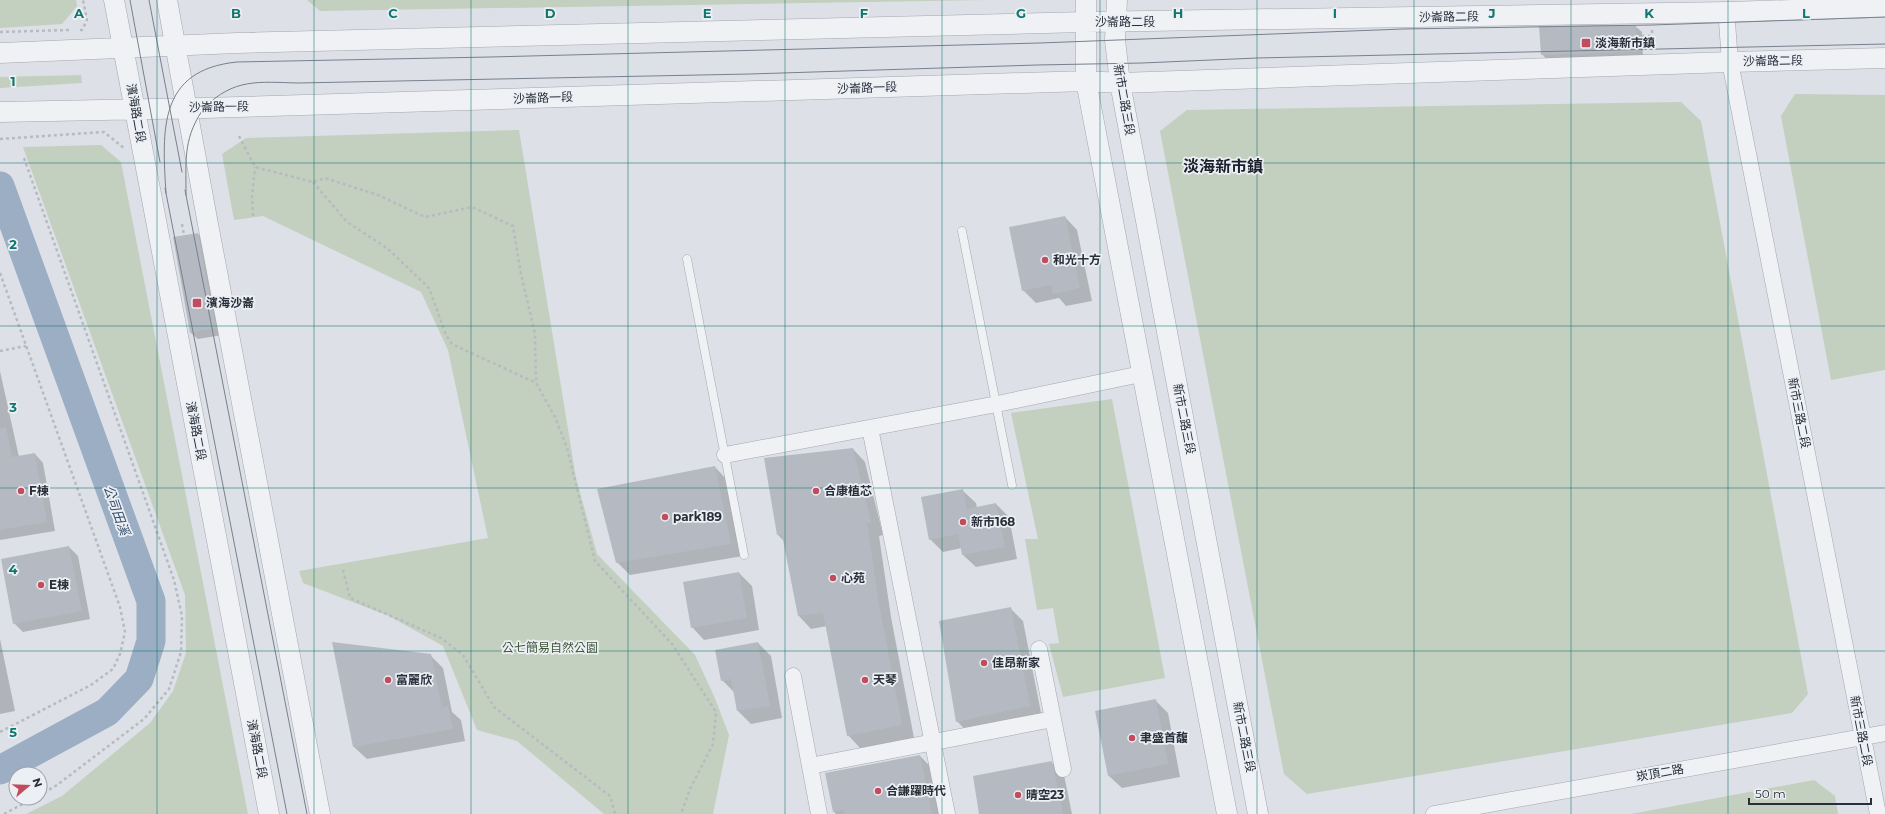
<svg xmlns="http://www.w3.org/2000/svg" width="1885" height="814" viewBox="0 0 1885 814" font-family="Montserrat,'Noto Sans TC',sans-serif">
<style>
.green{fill:#c3cfbf}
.shadow{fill:#0003}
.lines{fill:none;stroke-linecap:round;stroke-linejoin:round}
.river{stroke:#9baec3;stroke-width:29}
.building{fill:#b5bac2}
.service-casing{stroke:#a3a7af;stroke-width:9}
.minor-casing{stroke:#a3a7af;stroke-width:17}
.tertiary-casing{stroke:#a3a7af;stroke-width:21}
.path{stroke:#b7bbc0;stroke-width:2.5;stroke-dasharray:3 3;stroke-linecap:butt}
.service{stroke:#eff1f4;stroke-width:8}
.minor{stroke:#eff1f4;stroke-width:16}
.tertiary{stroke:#eff1f4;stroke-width:20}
.tram{stroke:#78808e;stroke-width:1}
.grid{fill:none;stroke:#0f766e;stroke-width:1;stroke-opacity:0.55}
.poi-dot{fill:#c14c5e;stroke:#eceff3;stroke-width:1.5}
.labels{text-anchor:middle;stroke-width:3.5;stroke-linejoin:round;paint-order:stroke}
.street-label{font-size:12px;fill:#282f3b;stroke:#eceff3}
.poi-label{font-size:12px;font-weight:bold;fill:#282f3b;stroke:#eceff3;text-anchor:start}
.park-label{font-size:12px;fill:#3d5537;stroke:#eceff3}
.water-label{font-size:13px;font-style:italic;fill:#364e6b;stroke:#eceff3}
.district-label{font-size:16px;font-weight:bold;fill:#1a202b;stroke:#eceff3}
.grid-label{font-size:13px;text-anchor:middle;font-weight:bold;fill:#0f766e;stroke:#eceff3;stroke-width:3.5;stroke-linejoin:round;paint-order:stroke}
</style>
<rect width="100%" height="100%" fill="#dde0e6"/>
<!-- green -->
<path class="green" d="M0,0H76L77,6L62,24L0,28Z
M307,0H986L320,11Z
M81,75L82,83L0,88V77Z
M1795,94L1885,95V370L1831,380L1781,116Z
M1681,102L1701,121L1808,694L1792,713L1307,794L1284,774L1160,131L1187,110Z
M519,130L576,478L597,554L695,655L714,696L729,735L713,814H604L517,741L477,730L443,646L389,616L303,583L299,571L488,538L448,350L421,292L263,216L234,220L222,154L246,138Z
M101,145L121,162L248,814H26L62,796L150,723L173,691L186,653L185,595L23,147Z
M1112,399L1165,678L1063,697L1049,644L1059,643L1053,608L1037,610L1025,539H1038L1011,413Z
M1814,780L1835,796L1838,814H1631Z"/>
<!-- shadow -->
<path class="shadow" d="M1635,26L1642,32L1643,58L1548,61L1542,54Z
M1065,217L1077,230L1092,301L1066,306L1059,298L1036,303L1023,290Z
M198,234L204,240L222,335L198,339L191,333Z
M0,371L19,457L35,454L43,463L55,531L0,540Z
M853,449L865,462L883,535L879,536L891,617L914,738L860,748L848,735L827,626L811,629L799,616L784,541L778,535Z
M715,467L727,480L743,556L630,575L617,562Z
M963,491L976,503L977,508L996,504L1009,517L1017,559L976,567L963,555L962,548L943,552L930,539Z
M69,547L78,556L90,619L23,632L14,623Z
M739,573L752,586L759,630L704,640L692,627Z
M1010,608L1023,621L1042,718L969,734L957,721Z
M0,639L15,711L0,714Z
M758,643L771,656L782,718L751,724L738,711L735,693L722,680Z
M430,655L443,668L452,712L461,720L465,741L367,759L354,747Z
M1155,700L1168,713L1180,777L1122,788L1109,776Z
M920,756L932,768L941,814H836L834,812Z
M1051,762L1064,775L1072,814H980Z"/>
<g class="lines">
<!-- river -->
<path class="river" d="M0,186L151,601V641L139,679L107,712L0,770"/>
</g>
<!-- building -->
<path class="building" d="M1636,25L1637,52L1541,55L1539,26Z
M1065,216L1080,288L1053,294L1051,285L1022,291L1009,227Z
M198,233L216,328L190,333L173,237Z
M6,427L12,457L35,453L47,522L0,530V428Z
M853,448L871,523H867L879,604L902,725L847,736L823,613L798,616L782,535H777L764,458Z
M715,466L731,544L616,563L597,489Z
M963,489L967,509L996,503L1005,547L962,555L958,534L929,540L921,497Z
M69,546L82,611L13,624L1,559Z
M739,572L747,618L691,628L683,582Z
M1011,607L1030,706L956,722L939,621Z
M332,642L431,654L442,708L448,706L453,729L353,747Z
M758,642L770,706L737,711L731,679L721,681L715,650Z
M1156,699L1168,764L1108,776L1095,711Z
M920,755L932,814H844L843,810L833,812L825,773Z
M1052,761L1063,814H979L973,776Z"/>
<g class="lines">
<defs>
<path id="service" d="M962,231L1012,485
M687,259L744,555"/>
<path id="minor" d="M1729,12L1727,22L1730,62L1878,814
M870,428L947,814
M725,455L997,404L1141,374
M1039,649L1063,769
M793,676L819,814
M810,766L1053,719
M1434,814L1885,733"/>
<path id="tertiary" d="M114,0L269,814
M167,0L207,219L320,814
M1086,0V81L1227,814
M1117,0L1115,40L1120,83L1258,814
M0,53L237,43L1085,22L1729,12L1885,7
M0,112L204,108L1086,81L1120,83L1730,62L1885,58"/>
</defs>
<!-- service casing -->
<use href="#service" class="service-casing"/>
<!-- minor casing -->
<use href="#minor" class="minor-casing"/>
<!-- tertiary casing -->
<use href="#tertiary" class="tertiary-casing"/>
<!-- path -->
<path class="path" d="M80,30H82L87,20L83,0
M1652,30L1653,47
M0,32L69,30
M1636,36H1652
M239,136L255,167L313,182L325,178L378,195L425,217L472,207L513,226L521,274L535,334L536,383L555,417L567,448L595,561L672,644L716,712L713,744L690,789L681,814
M0,139L104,132L125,149
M24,158L174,580L182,616L181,652L169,689L144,719L57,785L40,795
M313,182L347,222L387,248L429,288L446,335L452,344L536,383
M253,216L252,197L255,167
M182,224L184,235
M0,273L120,607L125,632L120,654L113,669L91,685L0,732
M0,351L26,346
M343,570L350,598L441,638L463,655L494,707L610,796L615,814
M4,814L34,798"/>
<!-- service -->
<use href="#service" class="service"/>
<!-- minor -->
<use href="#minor" class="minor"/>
<!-- tertiary -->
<use href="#tertiary" class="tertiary"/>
<!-- tram -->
<path class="tram" d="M130,0L160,162
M149,0L182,172
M165,188L287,814
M185,190L307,814
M166,193C162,130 158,70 237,62L490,57L1040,43L1403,29L1652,25L1885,17
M186,195C186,157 183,137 206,105L204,108C234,78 258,82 298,83L750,74L1037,65L1142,63L1257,58L1885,44"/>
</g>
<!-- grid -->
<path class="grid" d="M157,0V814M314,0V814M471,0V814M628,0V814M785,0V814M942,0V814M1100,0V814M1257,0V814M1414,0V814M1571,0V814M1728,0V814M0,163H1885M0,326H1885M0,488H1885M0,651H1885"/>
<!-- markers -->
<g class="poi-dot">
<rect x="1581" y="38" width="10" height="10" rx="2"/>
<circle cx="1045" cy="260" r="4"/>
<rect x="192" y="298" width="10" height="10" rx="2"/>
<circle cx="21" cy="491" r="4"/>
<circle cx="816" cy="491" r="4"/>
<circle cx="665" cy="517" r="4"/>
<circle cx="963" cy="522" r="4"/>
<circle cx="833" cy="578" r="4"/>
<circle cx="41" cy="585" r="4"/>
<circle cx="984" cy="663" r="4"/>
<circle cx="388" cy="680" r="4"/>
<circle cx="865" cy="680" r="4"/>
<circle cx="1132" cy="738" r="4"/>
<circle cx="878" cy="791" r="4"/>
<circle cx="1018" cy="795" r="4"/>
</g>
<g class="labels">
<!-- street labels -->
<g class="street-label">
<text transform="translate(1449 17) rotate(-1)" y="4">沙崙路二段</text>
<text x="1125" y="26">沙崙路二段</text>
<text transform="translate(1773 61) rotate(-1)" y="4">沙崙路二段</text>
<text transform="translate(867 88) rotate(-2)" y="4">沙崙路一段</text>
<text transform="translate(543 98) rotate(-2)" y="4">沙崙路一段</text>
<text transform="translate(1124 100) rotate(80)" y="4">新市二路三段</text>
<text transform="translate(219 107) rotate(-1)" y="4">沙崙路一段</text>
<text transform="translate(136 113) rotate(80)" y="4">濱海路二段</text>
<text transform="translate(1799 413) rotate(79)" y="4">新市三路二段</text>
<text transform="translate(1184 419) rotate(79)" y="4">新市二路三段</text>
<text transform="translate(196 431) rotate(79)" y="4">濱海路二段</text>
<text transform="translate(1861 731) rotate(79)" y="4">新市三路二段</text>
<text transform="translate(1244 737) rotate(79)" y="4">新市二路三段</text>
<text transform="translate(257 749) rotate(79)" y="4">濱海路二段</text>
<text transform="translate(1660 773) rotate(-10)" y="4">崁頂二路</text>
</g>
<!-- poi labels -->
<g class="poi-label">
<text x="1595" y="47">淡海新市鎮</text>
<text x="1053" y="264">和光十方</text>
<text x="206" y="307">濱海沙崙</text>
<text x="29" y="495">F棟</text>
<text x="824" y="495">合康植芯</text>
<text x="673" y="521">park189</text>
<text x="971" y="526">新市168</text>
<text x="841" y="582">心苑</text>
<text x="49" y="589">E棟</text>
<text x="992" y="667">佳昂新家</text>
<text x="396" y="684">富麗欣</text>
<text x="873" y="684">天琴</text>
<text x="1140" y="742">聿盛首馥</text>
<text x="886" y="795">合謙躍時代</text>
<text x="1026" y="799">晴空23</text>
</g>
<!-- park labels -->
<g class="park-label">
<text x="550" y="652">公七簡易自然公園</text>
</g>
<!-- water labels -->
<g class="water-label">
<text transform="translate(117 510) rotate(70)" y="5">公司田溪</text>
</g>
<!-- district labels -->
<g class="district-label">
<text x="1223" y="172">淡海新市鎮</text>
</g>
</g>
<g class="grid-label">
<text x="79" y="18">A</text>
<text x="236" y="18">B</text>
<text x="393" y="18">C</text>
<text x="550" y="18">D</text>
<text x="707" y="18">E</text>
<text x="864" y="18">F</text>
<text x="1021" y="18">G</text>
<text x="1178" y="18">H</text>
<text x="1335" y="18">I</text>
<text x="1492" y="18">J</text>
<text x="1649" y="18">K</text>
<text x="1806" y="18">L</text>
<text x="13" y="86">1</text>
<text x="13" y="249">2</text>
<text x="13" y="412">3</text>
<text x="13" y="574">4</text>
<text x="13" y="737">5</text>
</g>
<!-- north arrow -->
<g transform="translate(28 786) rotate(71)"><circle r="19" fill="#eceff3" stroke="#9ea2a9"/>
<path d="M0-3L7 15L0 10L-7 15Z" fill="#c14c5e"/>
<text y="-6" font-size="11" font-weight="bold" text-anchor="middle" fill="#282f3b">N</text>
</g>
<!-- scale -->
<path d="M1749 798v6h122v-6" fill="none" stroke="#282f3b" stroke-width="2"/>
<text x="1755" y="798" font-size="12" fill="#282f3b" stroke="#eceff3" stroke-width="3" paint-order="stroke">50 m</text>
</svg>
